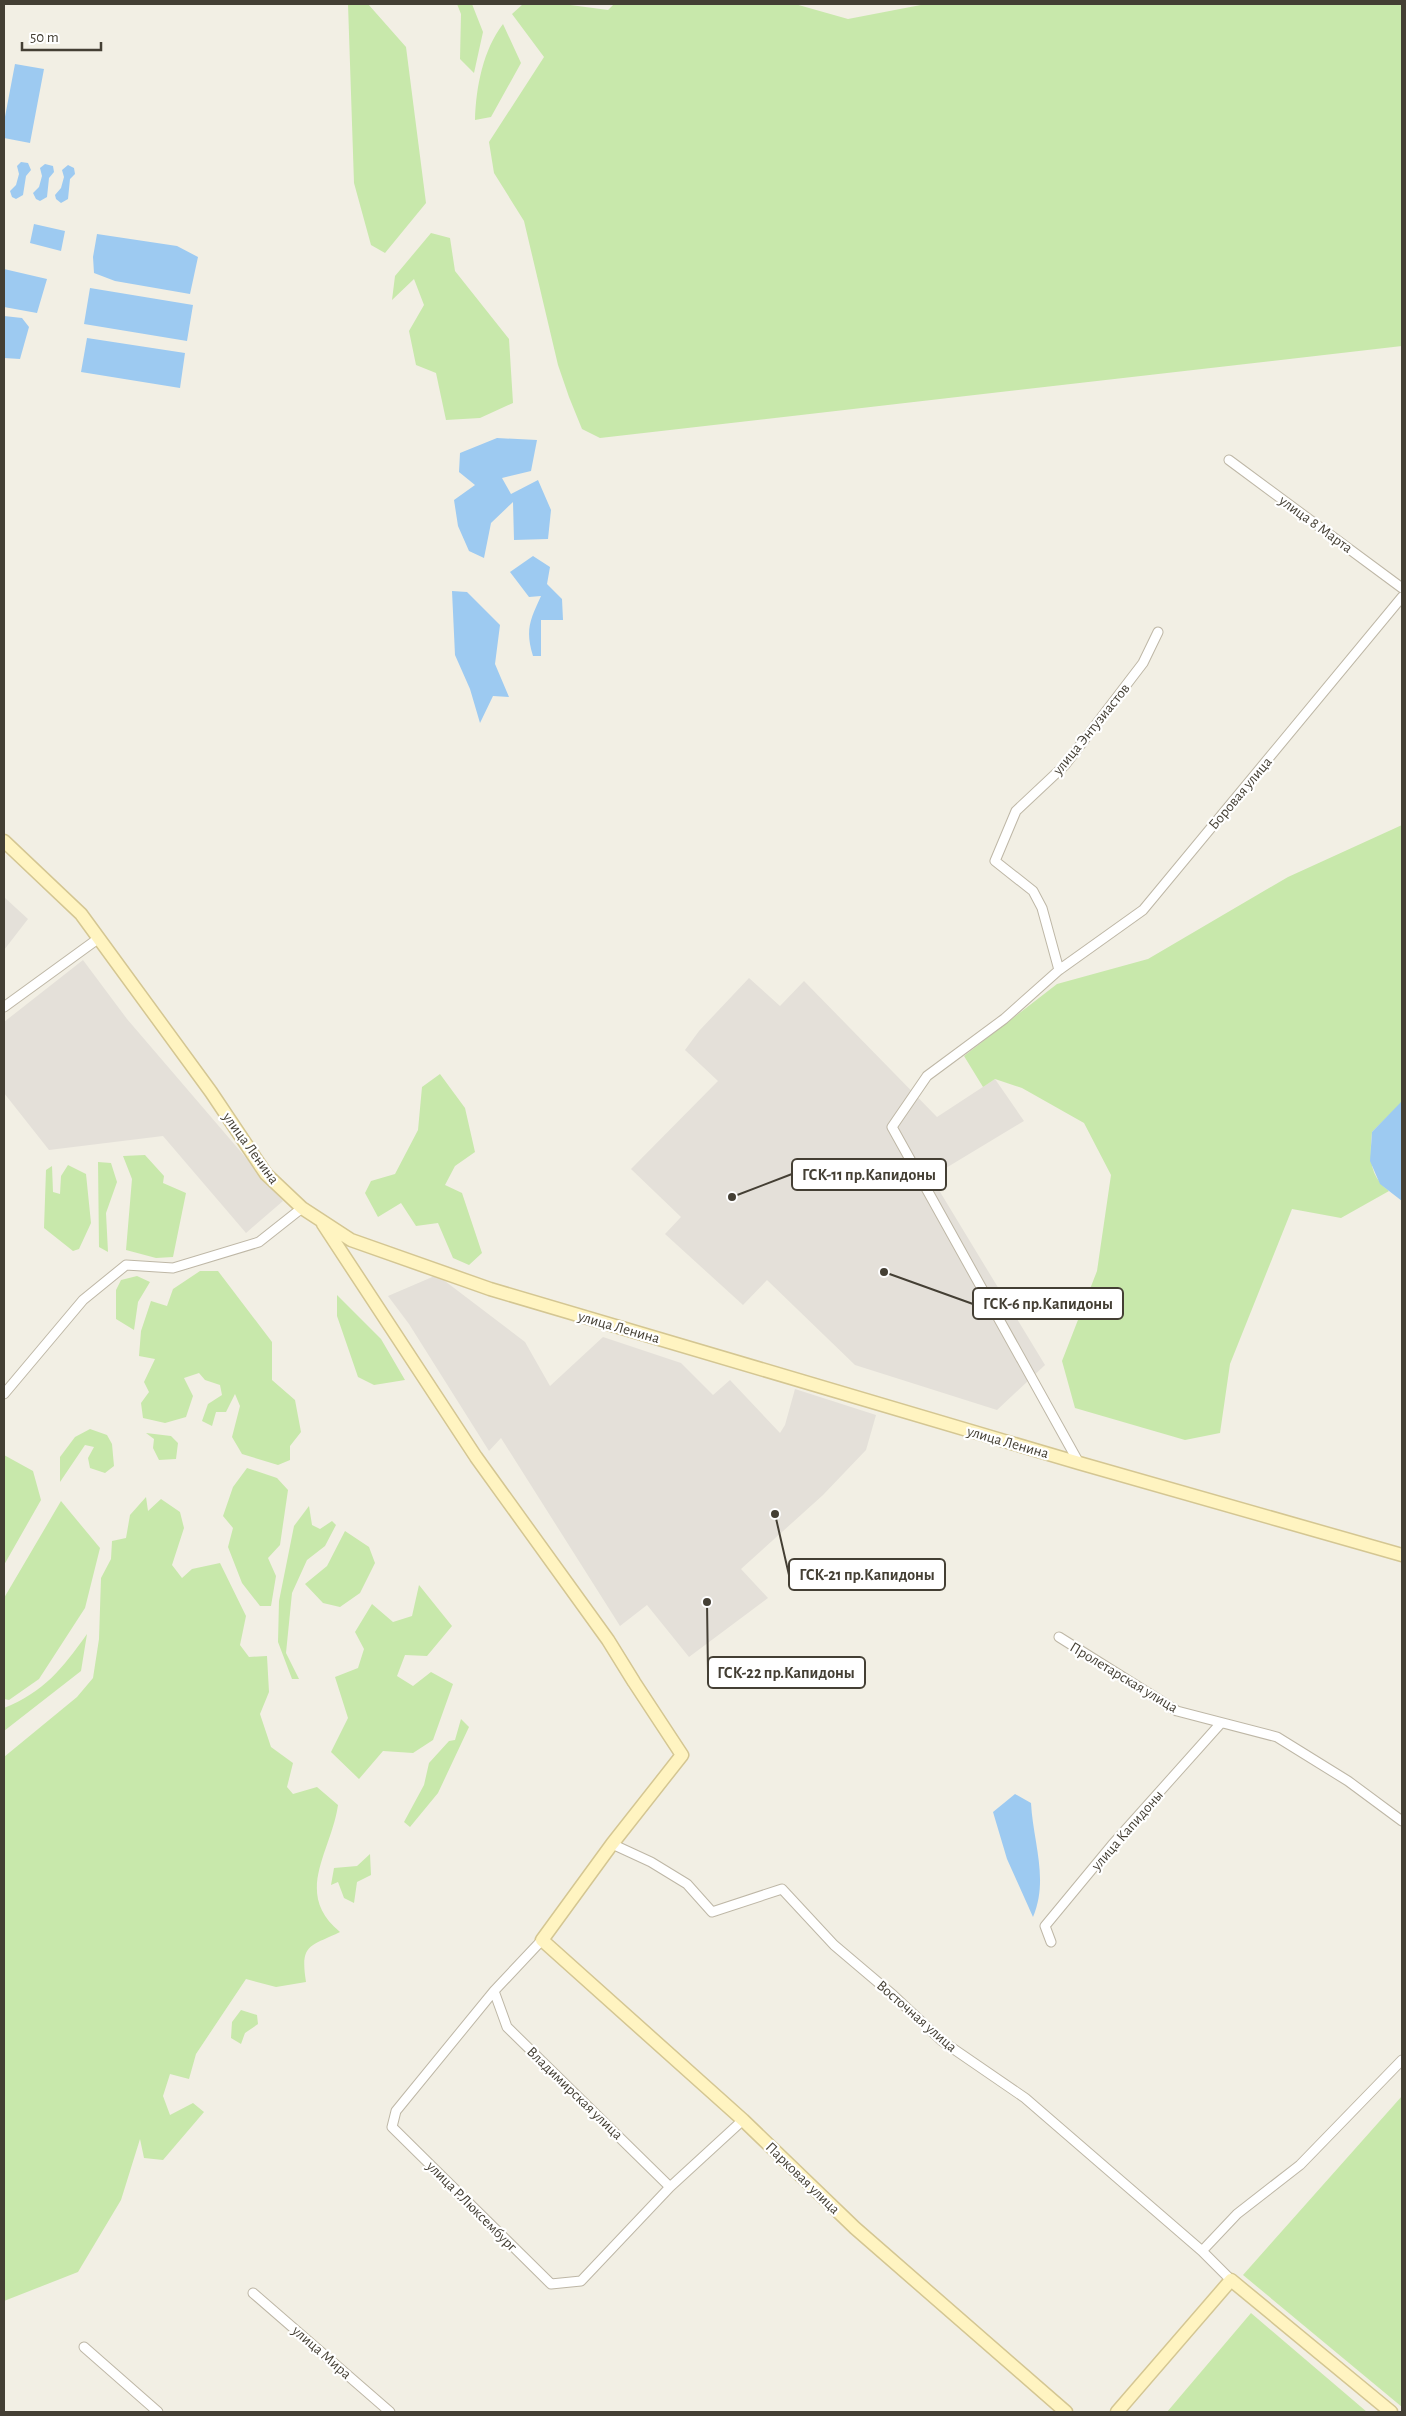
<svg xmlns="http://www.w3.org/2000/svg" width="1406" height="2416" viewBox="0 0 1406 2416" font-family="'Alegreya Sans',sans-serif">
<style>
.industrial{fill:#e4e0d9}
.green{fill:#c8e8ab}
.water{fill:#9dcaf1}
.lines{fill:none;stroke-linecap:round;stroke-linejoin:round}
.street-casing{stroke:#beb7a6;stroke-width:11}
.secondary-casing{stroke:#d4c692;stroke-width:15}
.street{stroke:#fff;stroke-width:9}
.secondary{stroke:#fff4c1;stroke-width:12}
.labels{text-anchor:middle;stroke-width:4.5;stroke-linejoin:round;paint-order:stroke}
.street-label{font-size:15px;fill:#443f34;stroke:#fff}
.leader{fill:none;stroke:#443f34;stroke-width:2}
.callout-dot{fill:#443f34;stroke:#fff;stroke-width:2}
.callout{fill:#fff;stroke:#443f34;stroke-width:2}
.callout-label{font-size:16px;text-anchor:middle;font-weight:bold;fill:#443f34}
</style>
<rect width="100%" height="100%" fill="#f2efe4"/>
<!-- industrial -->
<path class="industrial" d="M4,897L28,919L4,950V896Z
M83,960L127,1019L283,1201L246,1233L163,1136L49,1150L4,1093V1022Z
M749,978L780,1006L804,981L937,1117L995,1079L1024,1121L931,1177L1045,1365L997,1410L855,1365L767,1280L743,1305L665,1234L681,1217L631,1169L718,1081L685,1050L699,1031Z
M437,1275L525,1342L550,1386L603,1337L681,1363L713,1395L730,1380L780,1433L785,1425L795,1389L876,1415L866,1450L823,1495L741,1569L768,1598L689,1657L647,1605L620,1626L501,1438L489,1451L409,1324L388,1296Z"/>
<!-- green -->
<path class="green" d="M348,4H368L406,47L426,203L385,253L371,245L354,183Z
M457,4H472L483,32L474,73L460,59L461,14Z
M523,4H563L608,10L614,4H795L848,19L926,4H1402V346L600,438L582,429L569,397L558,365L524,221L494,173L489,142L544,57L512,14Z
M503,24L521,63L491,117L475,120C476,87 483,50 503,24Z
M431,233L450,238L455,271L509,339L513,403L480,418L446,420L436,373L416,365L409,331L424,305L414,279L392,300L395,276Z
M1402,825V1102L1372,1132C1370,1156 1368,1175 1389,1191L1341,1218L1292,1209L1230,1364L1220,1433L1185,1440L1075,1408L1062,1361L1097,1271L1111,1175L1084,1123L1022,1088L995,1079L983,1087L964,1056L1057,984L1148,959L1288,877Z
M440,1074L465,1108L475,1152L455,1166L445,1185L462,1193L482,1253L469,1265L453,1258L438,1223L416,1226L401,1203L378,1217L365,1193L371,1181L395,1174L418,1130L422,1087Z
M145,1155L164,1176L163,1183L186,1193L173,1257L156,1258L126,1250L132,1179L123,1156Z
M98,1162L111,1163L117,1182L106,1213L108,1252L99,1247Z
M68,1165L86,1174L91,1223L79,1249L73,1251L44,1228L46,1170L52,1166L53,1192L60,1194L61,1176Z
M200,1271H218L272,1342V1380L295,1400L301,1432L290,1446V1460L278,1465L242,1454L232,1437L240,1406L235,1394L226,1412H216L212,1426L202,1421L208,1404L222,1395L220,1385L205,1380L199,1373L184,1378L193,1396L186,1417L165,1423L143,1418L141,1403L149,1392L144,1382L155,1359L139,1356L141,1331L151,1301L167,1306L173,1289Z
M137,1276L150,1282L138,1302L134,1330L116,1319V1290L121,1280Z
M337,1295L381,1339L405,1380L374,1385L358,1377L337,1316Z
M90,1429L107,1435L112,1444L114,1466L105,1473L90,1468L88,1458L94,1447L85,1445L60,1482V1457L75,1437Z
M146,1433L171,1436L178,1443L176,1459L159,1460L153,1448L154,1439Z
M4,1455L33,1471L41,1500L4,1565Z
M247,1468L277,1478L288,1490L280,1545L268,1558L276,1576L271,1606H260L242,1583L228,1547L233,1528L223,1516L233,1487Z
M146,1497L148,1511L161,1499L180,1512L184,1528L172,1565L182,1578L192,1569L220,1563L246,1616L240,1645L249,1657L267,1656L269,1692L260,1714L271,1747L293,1763L287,1787L293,1794L317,1787L338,1805C331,1853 293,1893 340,1932C309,1947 300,1944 306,1982L276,1987L246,1979L196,2054L189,2079L170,2074L163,2096L170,2115L193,2103L204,2112L163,2160L144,2158L140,2139L121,2200L78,2272L4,2301V1757L77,1697L93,1678L99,1639L101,1578L111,1559L112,1541L126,1538L130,1515Z
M61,1501L100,1548L85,1608L39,1679L9,1700L4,1699V1598Z
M309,1506L312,1525L320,1529L332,1521L336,1525L325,1546L307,1560L292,1593L286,1653L299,1679H292L278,1642L279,1601L294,1526Z
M345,1531L369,1547L375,1563L360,1593L340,1607L323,1603L305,1584L327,1566Z
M419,1585L452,1626L427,1656L405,1655L397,1676L413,1686L431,1672L453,1684L433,1740L413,1753L383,1751L359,1779L331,1752L348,1718L335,1677L358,1668L364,1649L355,1632L372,1604L393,1622L412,1616Z
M87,1634L81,1671L4,1731V1708C44,1692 62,1669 87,1634Z
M461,1719L469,1727L438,1793L410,1827L404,1822L424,1785L429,1763L449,1741L455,1740Z
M370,1854L371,1875L357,1882L354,1903L344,1898L338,1882L331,1885L334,1868L357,1866Z
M241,2010L257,2015L258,2024L245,2033L241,2044L231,2038L232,2022Z
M1402,2096V2407L1243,2275Z
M1251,2313L1367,2412H1167Z"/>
<!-- water -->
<path class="water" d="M15,64L44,69L30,143L4,138V122Z
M21,162L28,163L31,170L26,176L23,195L16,199L12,197L10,191L16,185L19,174L17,166Z
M45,164L53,166L54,172L49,178L47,197L40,201L36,199L33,193L39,187L42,176L40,168Z
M68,165L74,168L75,174L70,179L68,199L61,203L56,199L55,195L61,188L64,177L62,170Z
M34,224L65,231L61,251L30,243Z
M97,234L177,246L198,257L190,294L115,281L94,273L93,257Z
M4,269L47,279L37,313L4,307Z
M90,288L193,305L187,341L84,324Z
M4,316L22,318L29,327L20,359L4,358Z
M87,338L185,353L180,388L81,372Z
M497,438L537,440L531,471L502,478L511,494L538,480L551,510L548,539L514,540L513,502L491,523L484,558L469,551L458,526L454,500L475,485L459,472L460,453Z
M533,556L550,567L547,584L562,599L563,620H541V656H533C525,630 530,620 541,596L529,597L510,572Z
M452,591L467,592L500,625L495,664L509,697L493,696L480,723L470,689L455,655Z
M1401,1102H1402V1201L1380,1184L1370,1161L1372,1132Z
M1015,1794L1031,1803C1033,1842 1049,1879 1033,1917L1007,1859L993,1812Z"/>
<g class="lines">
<defs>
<path id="street" d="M1229,460L1402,588
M1059,970L1042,908L1033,891L995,861L1016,811L1065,765L1143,663L1158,632
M4,1007L99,938
M4,1394L83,1300L126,1265L173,1268L259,1242L302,1208
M1079,1463L892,1127L927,1076L1004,1019L1059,970L1143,910L1402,597
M1059,1637L1177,1711L1277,1737L1348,1781L1402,1821
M612,1844L651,1862L687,1884L712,1912L782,1889L834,1945L893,1995L942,2041L1025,2098L1202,2251L1231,2280
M542,1940L494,1991L396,2111L392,2127L551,2284L581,2281L670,2187L743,2120
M1051,1942L1045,1926L1112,1845L1221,1723
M494,1991L507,2027L670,2187
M1202,2251L1237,2214L1300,2165L1402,2060
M253,2293L390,2412
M84,2347L158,2412"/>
<path id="secondary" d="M4,841L81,914L211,1092L266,1174L302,1208L351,1240L490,1289L1079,1463L1402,1555
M323,1224L476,1457L608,1640L634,1682L682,1755L612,1844L542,1940L743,2120L855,2228L1066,2412
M1117,2412L1231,2280L1391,2412"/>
</defs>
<!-- street casing -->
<use href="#street" class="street-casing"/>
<!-- secondary casing -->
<use href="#secondary" class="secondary-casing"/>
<!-- street -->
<use href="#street" class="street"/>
<!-- secondary -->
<use href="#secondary" class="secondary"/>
</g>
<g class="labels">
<!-- street labels -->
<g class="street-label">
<text transform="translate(1316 524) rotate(36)" y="5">улица 8 Марта</text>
<text transform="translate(1091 729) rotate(-51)" y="5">улица Энтузиастов</text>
<text transform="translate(1240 793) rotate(-50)" y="5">Боровая улица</text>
<text transform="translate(251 1148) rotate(54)" y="5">улица Ленина</text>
<text transform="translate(619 1327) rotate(16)" y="5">улица Ленина</text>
<text transform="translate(1008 1442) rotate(16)" y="5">улица Ленина</text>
<text transform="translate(1124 1677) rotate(31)" y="5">Пролетарская улица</text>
<text transform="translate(1127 1830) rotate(-49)" y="5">улица Капидоны</text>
<text transform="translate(917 2016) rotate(41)" y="5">Восточная улица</text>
<text transform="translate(575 2093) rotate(44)" y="5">Владимирская улица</text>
<text transform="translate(803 2178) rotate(44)" y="5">Парковая улица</text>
<text transform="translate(472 2206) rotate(45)" y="5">улица Р.Люксембург</text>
<text transform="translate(322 2352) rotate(41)" y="5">улица Мира</text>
</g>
</g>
<!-- callouts -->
<path class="leader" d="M732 1197L792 1174M884 1272L973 1304M775 1514L789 1575M707 1602L708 1672"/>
<g class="callout-dot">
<circle cx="732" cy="1197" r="5"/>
<circle cx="884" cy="1272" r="5"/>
<circle cx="775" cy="1514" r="5"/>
<circle cx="707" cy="1602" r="5"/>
</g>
<g class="callout">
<rect x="792" y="1159" width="154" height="31" rx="5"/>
<rect x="973" y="1288" width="150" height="31" rx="5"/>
<rect x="789" y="1559" width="156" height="31" rx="5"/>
<rect x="708" y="1657" width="157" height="31" rx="5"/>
</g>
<g class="callout-label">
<text x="869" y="1180">ГСК-11 пр.Капидоны</text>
<text x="1048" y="1309">ГСК-6 пр.Капидоны</text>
<text x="867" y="1580">ГСК-21 пр.Капидоны</text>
<text x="786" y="1678">ГСК-22 пр.Капидоны</text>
</g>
<!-- border -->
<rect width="1406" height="2416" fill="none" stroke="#443f34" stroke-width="10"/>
<!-- scale -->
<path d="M22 42v8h79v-8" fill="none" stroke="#443f34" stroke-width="2.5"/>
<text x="30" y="42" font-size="15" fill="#443f34" stroke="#ffffff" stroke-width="4" paint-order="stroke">50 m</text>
</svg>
